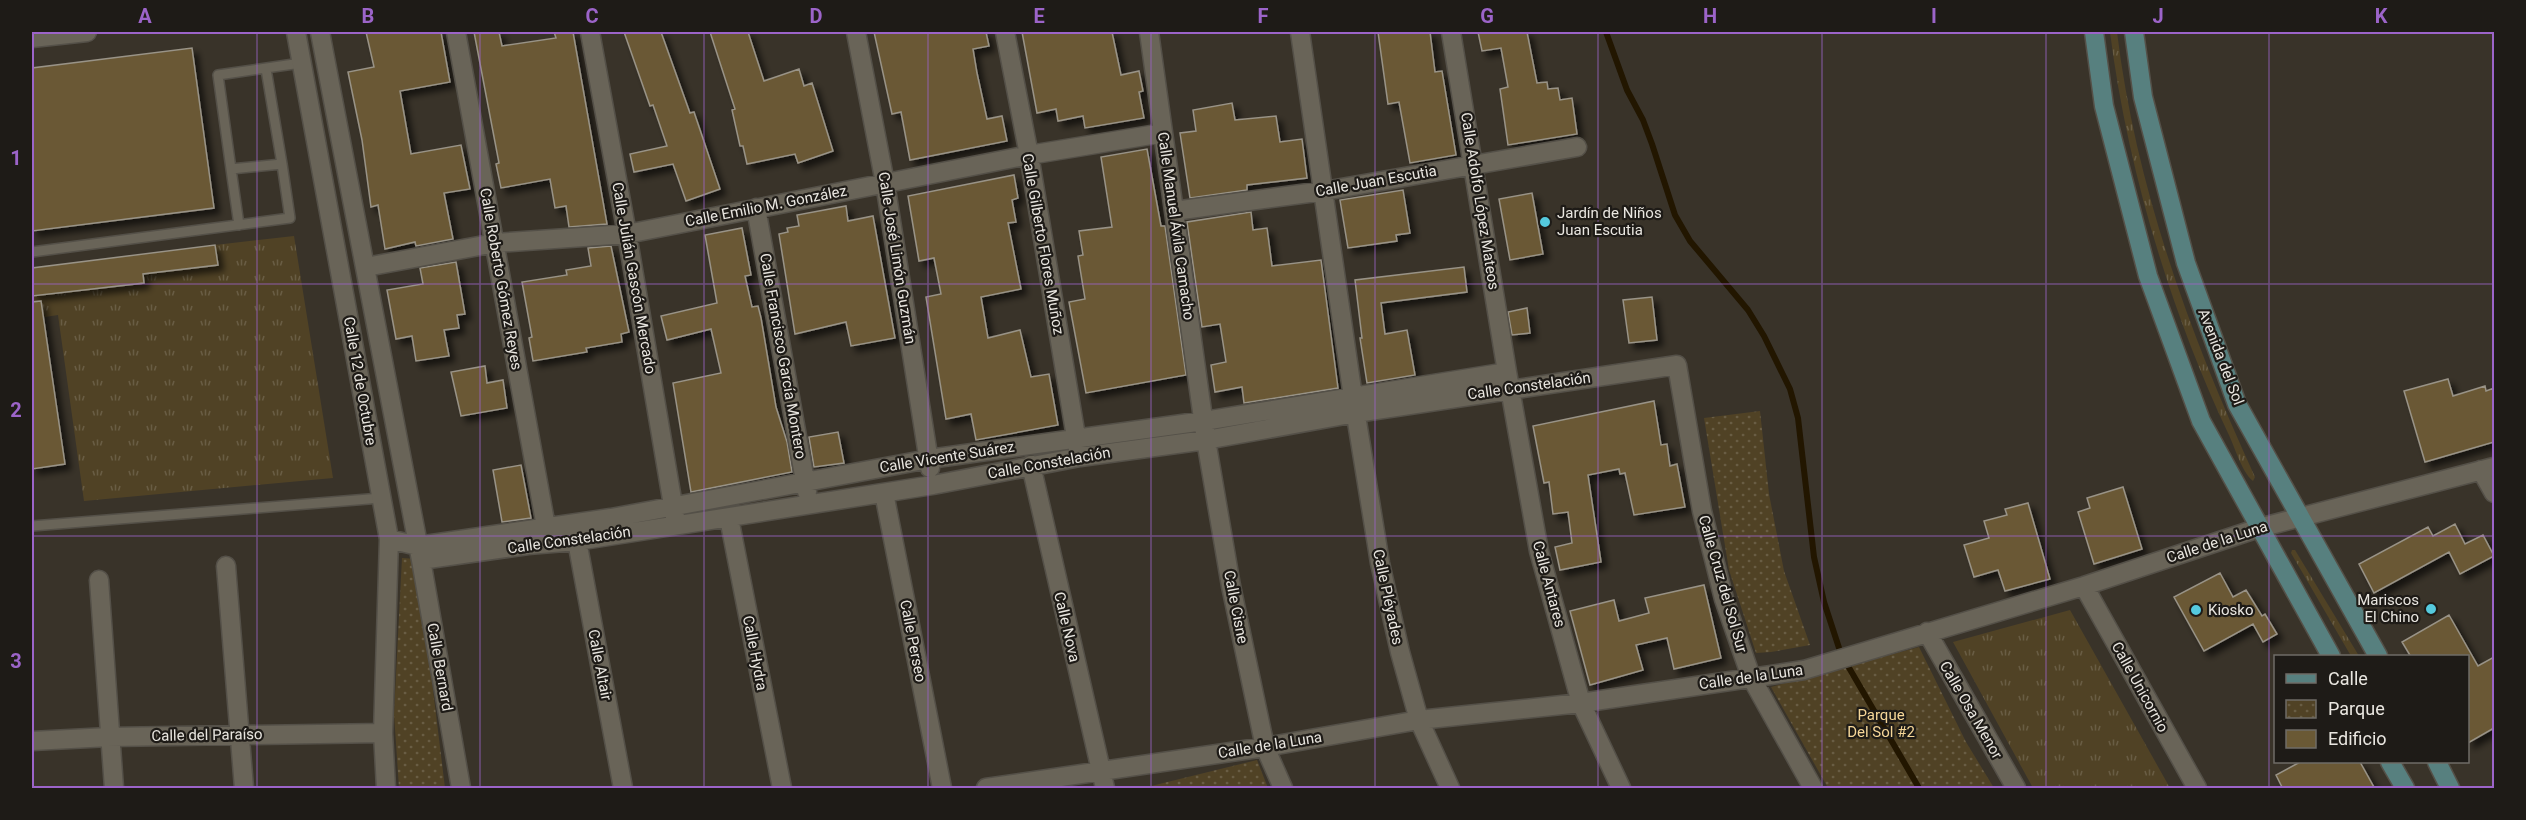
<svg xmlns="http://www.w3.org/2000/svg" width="2526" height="820" viewBox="0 0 2526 820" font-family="Roboto,sans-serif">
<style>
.grass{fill:url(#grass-tufts)}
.park{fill:url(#park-dots)}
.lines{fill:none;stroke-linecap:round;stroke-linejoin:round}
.stream{stroke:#221600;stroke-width:6}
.building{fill:#6a5935;stroke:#999387;stroke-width:1.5;filter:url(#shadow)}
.lane-casing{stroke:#545048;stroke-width:12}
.street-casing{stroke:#545048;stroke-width:21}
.secondary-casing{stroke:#545048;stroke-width:21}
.lane{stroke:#696458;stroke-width:9}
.street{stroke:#696458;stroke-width:18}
.secondary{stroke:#57807f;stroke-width:18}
.grid{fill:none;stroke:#9c64c9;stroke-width:1.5;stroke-opacity:0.55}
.poi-dot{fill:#55cade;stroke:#1e1b17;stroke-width:2}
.labels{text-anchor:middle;stroke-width:4.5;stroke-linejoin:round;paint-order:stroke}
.street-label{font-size:15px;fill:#e9e6e0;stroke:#1e1b17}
.poi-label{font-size:15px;fill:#e9e6e0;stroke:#1e1b17;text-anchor:start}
.park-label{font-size:15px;fill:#f5d698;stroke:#1e1b17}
.neatline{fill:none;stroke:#9c64c9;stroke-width:2}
.grid-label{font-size:20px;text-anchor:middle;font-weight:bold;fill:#9c64c9}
</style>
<defs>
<pattern id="grass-tufts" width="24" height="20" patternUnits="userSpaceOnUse" patternTransform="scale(1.5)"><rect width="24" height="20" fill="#504225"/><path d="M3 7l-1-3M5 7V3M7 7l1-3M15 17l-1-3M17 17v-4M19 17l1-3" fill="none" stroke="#695d44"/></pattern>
<pattern id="park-dots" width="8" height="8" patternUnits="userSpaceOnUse" patternTransform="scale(1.5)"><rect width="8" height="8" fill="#504225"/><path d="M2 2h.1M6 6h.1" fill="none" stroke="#695d44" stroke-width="1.8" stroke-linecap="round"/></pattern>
<filter id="shadow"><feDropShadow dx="5.5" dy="5.5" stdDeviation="3" flood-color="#0009"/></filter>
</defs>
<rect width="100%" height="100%" fill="#393329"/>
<!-- grass -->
<path class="grass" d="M2110,32H2117C2136,188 2190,335 2255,477L2253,481C2241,471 2235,447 2228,433C2170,310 2127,167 2110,32Z
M294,236L333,478L84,501L58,315L32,319V296L143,283V275L217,265L215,245Z
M2292,550H2295L2359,656H2351L2291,553Z
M2070,610L2170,788H2033L1953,642Z"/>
<!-- park -->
<path class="park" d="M1760,411L1769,494L1784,571L1810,645L1771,652L1756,653L1729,570L1704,418Z
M402,558L417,559L445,788H399L394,714Z
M1919,647L1966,742L1994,788H1828L1771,687Z
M1257,760L1268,788H1143Z"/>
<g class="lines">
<!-- stream -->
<path class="stream" d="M1606,32L1627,90L1643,120L1652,144L1675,215L1690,241L1748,310L1764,336L1790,389L1798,418L1814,557L1824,602L1841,654L1919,788"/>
</g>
<!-- building -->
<path class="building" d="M366,32H441L450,82L400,91L411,154L461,145L470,189L444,193L453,239L416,246L415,242L385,249L378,205L371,207L362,140L348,72L374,67Z
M474,32H499L502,46L556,38L554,32H573L607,224L569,227L566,206L555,208L550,179L501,188L496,164L499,163Z
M624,32H661L690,113L694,112L720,189L686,201L673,164L634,172L630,154L667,146L653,105L650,106Z
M710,32H748L764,81L799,69L804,86L812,83L833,151L798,163L795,154L747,164L743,146H740L732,110L735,109Z
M874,32H986L989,46L973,49L977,73L987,119L1002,116L1007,141L910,160L901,112L892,114Z
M1022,32H1112L1121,75L1139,71L1143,91L1139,92L1144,118L1085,128L1083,116L1058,121L1056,109L1037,113Z
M1378,32H1430L1435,72L1442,71L1456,155L1410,163L1399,102L1388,104Z
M1478,32H1527L1537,83L1547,82L1548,89L1558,88L1560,100L1572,98L1577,134L1508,145L1500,89L1508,87L1501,48L1482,51Z
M192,48L214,208L32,231V68Z
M1232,103L1235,120L1276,116L1280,142L1302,139L1307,178L1247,185V190L1190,198L1180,133L1196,131L1193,110Z
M1147,149L1161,226H1165L1186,375L1086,393L1069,302L1085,299L1078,256L1083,255L1079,231L1112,227L1101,157Z
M1014,175L1018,198L1012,200L1016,222L1008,223L1021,289L981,297L988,338L1020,330L1031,377L1049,374L1058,425L976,440L971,414L946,419L926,297L941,294L934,258L919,261L908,196Z
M1403,190L1410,233L1396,235L1397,241L1348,248L1340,200Z
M1532,193L1543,254L1510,260L1499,199Z
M846,206L848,221L873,216L895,338L851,346L846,322L795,334L779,234L788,232L787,228L799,226L797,215Z
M1251,212L1253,230L1267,228L1272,266L1321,260L1338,388L1244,403L1242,387L1215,392L1211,365L1226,362L1220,324L1202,327L1187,222Z
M742,228L751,275L745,276L752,307L758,306L761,318L776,407L787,442L792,472L691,492L673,383L721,373L711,329L667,340L661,316L717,303L705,235Z
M215,245L218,265L143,274L144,283L32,296V268Z
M611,246L629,332L621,334L622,342L586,348L587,352L533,361L529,338L532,337L522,282L567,275L566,270L591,266L588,248Z
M456,262L465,314L457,315L459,328L444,330L449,356L416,361L412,336L396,339L387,290L423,284L420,268Z
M1464,267L1467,292L1381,303L1385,334L1407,330L1415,375L1367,383L1360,338H1362L1355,280Z
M1652,297L1657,340L1629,343L1623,300Z
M41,301L65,464L32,469V302Z
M1527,308L1530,333L1512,335L1508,312Z
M485,366L487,383L503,380L507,408L461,416L451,372Z
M2448,379L2453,396L2485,386L2486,391L2494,388V442L2425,462L2404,391Z
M1654,401L1661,445L1667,444L1670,466L1677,464L1685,507L1634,515L1625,473L1620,474L1619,469L1588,475L1601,562L1560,570L1555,547L1572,543L1568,512L1553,514L1549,482L1544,483L1533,426Z
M838,432L844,463L814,467L809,437Z
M521,465L531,518L502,522L493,470Z
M2123,487L2142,549L2094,564L2078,512L2090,508L2087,498Z
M2028,503L2050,579L2005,591L1998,570L1974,577L1964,545L1989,538L1984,521L2007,515L2005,509Z
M2455,524L2465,544L2483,535L2494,556L2460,574L2449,552L2374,593L2359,564L2428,527L2433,536Z
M2220,573L2233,597L2246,590L2262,616L2265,614L2277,634L2263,642L2253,624L2204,651L2174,597Z
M1704,585L1721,658L1674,669L1667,638L1636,645L1643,670L1590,685L1570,611L1614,600L1619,621L1649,613L1645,598Z
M2449,615L2478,666L2494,657V728L2468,743V657H2411L2402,642Z
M2300,762H2360L2375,789H2283L2276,775Z"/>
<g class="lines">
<defs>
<path id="lane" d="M266,69L282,164L231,169L218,75L301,63
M231,169L239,225
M32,252L290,218L282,164
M32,526L381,498"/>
<path id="street" d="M296,32L389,539L383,733L386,788
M320,32L421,560L461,788
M456,32L546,527
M590,32L627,234L675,517
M856,32L885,183L930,468
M1005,32L1029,155L1078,449
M1149,32L1206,440L1231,586L1265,747L1283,788
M1300,32L1353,397L1380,563L1400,652L1419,720L1450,788
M1451,32L1507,372L1539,551L1581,703L1621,788
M32,38L87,32
M756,208L807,492
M1174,211L1324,191L1577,147
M366,267L495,243L627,234L1029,155L1163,133
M1031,465L1105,788
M2481,470L2494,493
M884,493L942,788
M729,518L782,788
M389,539L418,546L611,518L929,459L1204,421L1507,372
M577,541L623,788
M421,560L528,545L577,541L933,485L1080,457L1206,440L1356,413L1677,365L1702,511L1724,599L1751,677L1813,788
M226,566L244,788
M99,580L114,788
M2084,586L2197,788
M1927,632L2016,788
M32,741L109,737L383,733
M986,788L1265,747L1419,720L1581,703L1804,670L2084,586L2259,528L2494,467"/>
<path id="secondary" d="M2094,32L2104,106L2148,276L2201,421L2331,656
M2134,32L2143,97L2186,263L2237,404L2378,656
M2390,762L2405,788
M2437,762L2450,788"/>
</defs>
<!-- lane casing -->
<use href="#lane" class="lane-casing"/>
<!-- street casing -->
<use href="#street" class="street-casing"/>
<!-- secondary casing -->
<use href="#secondary" class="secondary-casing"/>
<!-- lane -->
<use href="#lane" class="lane"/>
<!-- street -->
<use href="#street" class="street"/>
<!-- secondary -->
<use href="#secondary" class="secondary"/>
</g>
<!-- grid -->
<path class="grid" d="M257,32V788M480,32V788M704,32V788M928,32V788M1151,32V788M1375,32V788M1598,32V788M1822,32V788M2046,32V788M2269,32V788M32,284H2494M32,536H2494"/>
<!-- markers -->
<g class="poi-dot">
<circle cx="1545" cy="222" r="6"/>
<circle cx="2431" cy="609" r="6"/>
<circle cx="2196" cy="610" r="6"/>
</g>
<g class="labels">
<!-- street labels -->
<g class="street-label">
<text transform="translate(1376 181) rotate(-10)" y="5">Calle Juan Escutia</text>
<text transform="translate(1480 201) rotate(81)" y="5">Calle Adolfo López Mateos</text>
<text transform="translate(766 206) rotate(-11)" y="5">Calle Emilio M. González</text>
<text transform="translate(1176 226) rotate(82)" y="5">Calle Manuel Ávila Camacho</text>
<text transform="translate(1043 244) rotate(80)" y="5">Calle Gilberto Flores Muñoz</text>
<text transform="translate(897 258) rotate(81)" y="5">Calle José Limón Guzmán</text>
<text transform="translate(634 278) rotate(80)" y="5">Calle Julián Gascón Mercado</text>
<text transform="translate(501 279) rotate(80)" y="5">Calle Roberto Gómez Reyes</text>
<text transform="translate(783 356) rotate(80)" y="5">Calle Francisco García Montero</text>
<text transform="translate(2221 357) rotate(69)" y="5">Avenida del Sol</text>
<text transform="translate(360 381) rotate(80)" y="5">Calle 12 de Octubre</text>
<text transform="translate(1529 386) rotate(-8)" y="5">Calle Constelación</text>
<text transform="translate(947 457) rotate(-9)" y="5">Calle Vicente Suárez</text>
<text transform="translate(1049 463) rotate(-10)" y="5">Calle Constelación</text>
<text transform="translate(569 540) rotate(-8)" y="5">Calle Constelación</text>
<text transform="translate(2217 542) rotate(-18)" y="5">Calle de la Luna</text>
<text transform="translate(1549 584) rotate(75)" y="5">Calle Antares</text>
<text transform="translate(1723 584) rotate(74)" y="5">Calle Cruz del Sol Sur</text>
<text transform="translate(1388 597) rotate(78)" y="5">Calle Pléyades</text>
<text transform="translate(1236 607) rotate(79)" y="5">Calle Cisne</text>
<text transform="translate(1067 627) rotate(77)" y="5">Calle Nova</text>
<text transform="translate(913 641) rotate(79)" y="5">Calle Perseo</text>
<text transform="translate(755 653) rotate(79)" y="5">Calle Hydra</text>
<text transform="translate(600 665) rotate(79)" y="5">Calle Altair</text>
<text transform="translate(440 667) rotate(80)" y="5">Calle Bernard</text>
<text transform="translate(1751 677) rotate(-8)" y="5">Calle de la Luna</text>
<text transform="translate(2140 687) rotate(61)" y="5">Calle Unicornio</text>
<text transform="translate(1971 710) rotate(60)" y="5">Calle Osa Menor</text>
<text transform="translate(207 735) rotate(-1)" y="5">Calle del Paraíso</text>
<text transform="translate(1270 745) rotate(-9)" y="5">Calle de la Luna</text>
</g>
<!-- poi labels -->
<g class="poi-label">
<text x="1557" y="218">Jardín de Niños<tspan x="1557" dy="17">Juan Escutia</tspan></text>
<text x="2419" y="605" text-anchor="end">Mariscos<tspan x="2419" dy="17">El Chino</tspan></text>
<text x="2208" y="615">Kiosko</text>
</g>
<!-- park labels -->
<g class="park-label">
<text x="1881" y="720">Parque<tspan x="1881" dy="17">Del Sol #2</tspan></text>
</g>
</g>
<!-- border -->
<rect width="2526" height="820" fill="none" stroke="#1e1b17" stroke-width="66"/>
<!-- legend -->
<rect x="2274" y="655" width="195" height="108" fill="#1e1b17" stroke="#6f6c67" stroke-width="1.5"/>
<rect x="2286" y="674" width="30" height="9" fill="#57807f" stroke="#6f6c67" stroke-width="1.5"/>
<text x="2328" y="685" font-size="18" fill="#e9e6e0">Calle</text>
<rect x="2286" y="700" width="30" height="18" fill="url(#park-dots)" stroke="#6f6c67" stroke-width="1.5"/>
<text x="2328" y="715" font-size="18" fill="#e9e6e0">Parque</text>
<rect x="2286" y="730" width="30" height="18" fill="#6a5935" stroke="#6f6c67" stroke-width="1.5"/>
<text x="2328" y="745" font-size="18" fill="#e9e6e0">Edificio</text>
<rect x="33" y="33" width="2460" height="754" class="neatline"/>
<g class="grid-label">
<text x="145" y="23">A</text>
<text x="368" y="23">B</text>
<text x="592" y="23">C</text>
<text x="816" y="23">D</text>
<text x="1039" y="23">E</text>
<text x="1263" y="23">F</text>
<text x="1487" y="23">G</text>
<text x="1710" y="23">H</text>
<text x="1934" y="23">I</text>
<text x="2158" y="23">J</text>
<text x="2381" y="23">K</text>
<text x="16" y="165">1</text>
<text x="16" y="417">2</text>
<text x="16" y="668">3</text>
</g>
</svg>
